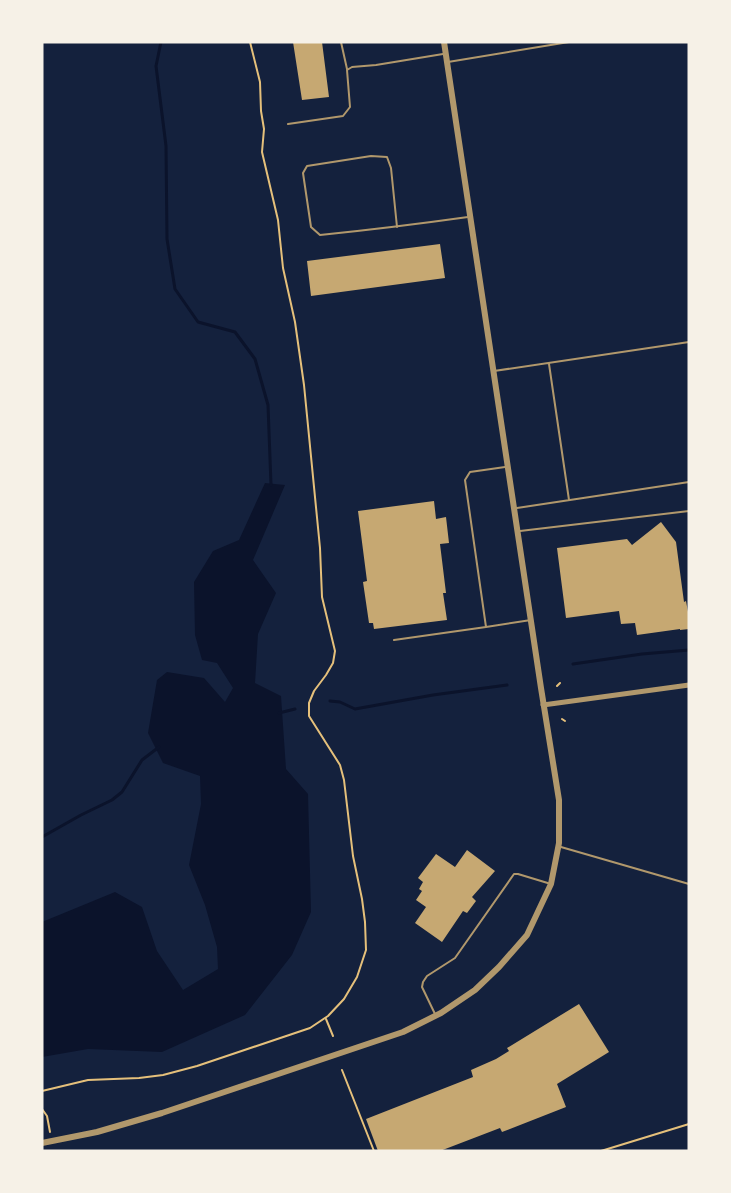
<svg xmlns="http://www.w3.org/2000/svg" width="731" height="1193" viewBox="0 0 731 1193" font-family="Inter,sans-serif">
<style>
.water{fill:#0b132b}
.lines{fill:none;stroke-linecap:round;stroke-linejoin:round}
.stream{stroke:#0b132b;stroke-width:3}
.building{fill:#c6a872}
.path{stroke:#e5c07b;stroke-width:2}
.service{stroke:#b1986c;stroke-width:2}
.minor{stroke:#b1986c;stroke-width:5}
.tertiary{stroke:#b1986c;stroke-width:6}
</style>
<rect width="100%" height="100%" fill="#14213d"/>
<!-- water -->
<path class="water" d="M265,483L285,485L253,560L276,593L258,634L255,683L281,696L286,769L308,794L311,912L292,955L245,1015L162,1052L88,1049L42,1057V922L115,892L142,907L157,951L183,990L218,969L217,947L205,905L189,865L201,804L200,776L163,763L148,733L157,680L167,672L204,678L225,702L233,688L217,663L202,660L195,635L194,582L213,551L239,540Z"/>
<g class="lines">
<!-- stream -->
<path class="stream" d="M161,42L156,66L166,146L167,239L175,289L198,322L235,332L255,359L268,405L271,485
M573,664L642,654L689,650
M330,701L340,702L355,709L433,695L507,685
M279,713L295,709
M42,837L81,815L112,800L122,792L142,760L159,747"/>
</g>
<!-- building -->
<path class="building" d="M293,42H322L329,97L302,100Z
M440,244L445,278L311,296L307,261Z
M434,501L436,519L446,517L449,543L440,544L446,593H443L447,620L374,629L373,623H369L363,582L367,581L358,511Z
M661,522L676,542L684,602L686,601L689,617V629L680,630V629L637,635L635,623L621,624L619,611L566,618L557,548L627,539L632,545Z
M467,850L495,871L472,897L476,901L467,913L463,911L442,942L415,923L426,907L416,900L422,891L419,889L423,882L418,878L436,854L455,867Z
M579,1004L609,1052L557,1084L566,1107L502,1132L500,1128L440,1151H378L366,1119L473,1077L471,1070L496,1059L509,1051L507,1048Z"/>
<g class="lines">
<!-- path -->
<path class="path" d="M557,686L560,683
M562,719L565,721
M326,1019L333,1036
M342,1070L374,1151
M42,1091L88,1080L139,1078L163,1075L197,1066L310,1028L328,1016L344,999L357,977L366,950L365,922L362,899L353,856L344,780L340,765L309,716V703L314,691L326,675L333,663L335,651L322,597L320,548L304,385L295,322L283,268L278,220L262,152L264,129L261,111L260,82L250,42
M42,1109L47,1116L50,1132
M601,1151L689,1124"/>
<!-- service -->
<path class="service" d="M341,42L347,69
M448,62L569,42
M288,124L343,116L350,107L347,70L352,67L376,65L443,54
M397,227L391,168L387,157L371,156L307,166L303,173L311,227L320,235C369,230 418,224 468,217
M549,364L569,500
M494,371L689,342
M517,508L689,482
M520,531L689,511
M486,627L531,620
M394,640L486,627L465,480L470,472L505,467
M561,847L689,884
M435,1014L422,987L423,982L427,976L455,958L514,874H518L551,884"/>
<!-- minor -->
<path class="minor" d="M543,705L689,685"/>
<!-- tertiary -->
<path class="tertiary" d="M42,1143L97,1132L162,1113L403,1032L441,1013L475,990L499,967L527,935L551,884L559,843V800L541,688L444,42"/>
</g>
<!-- border -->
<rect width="731" height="1193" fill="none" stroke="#f6f1e7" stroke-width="87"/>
</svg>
